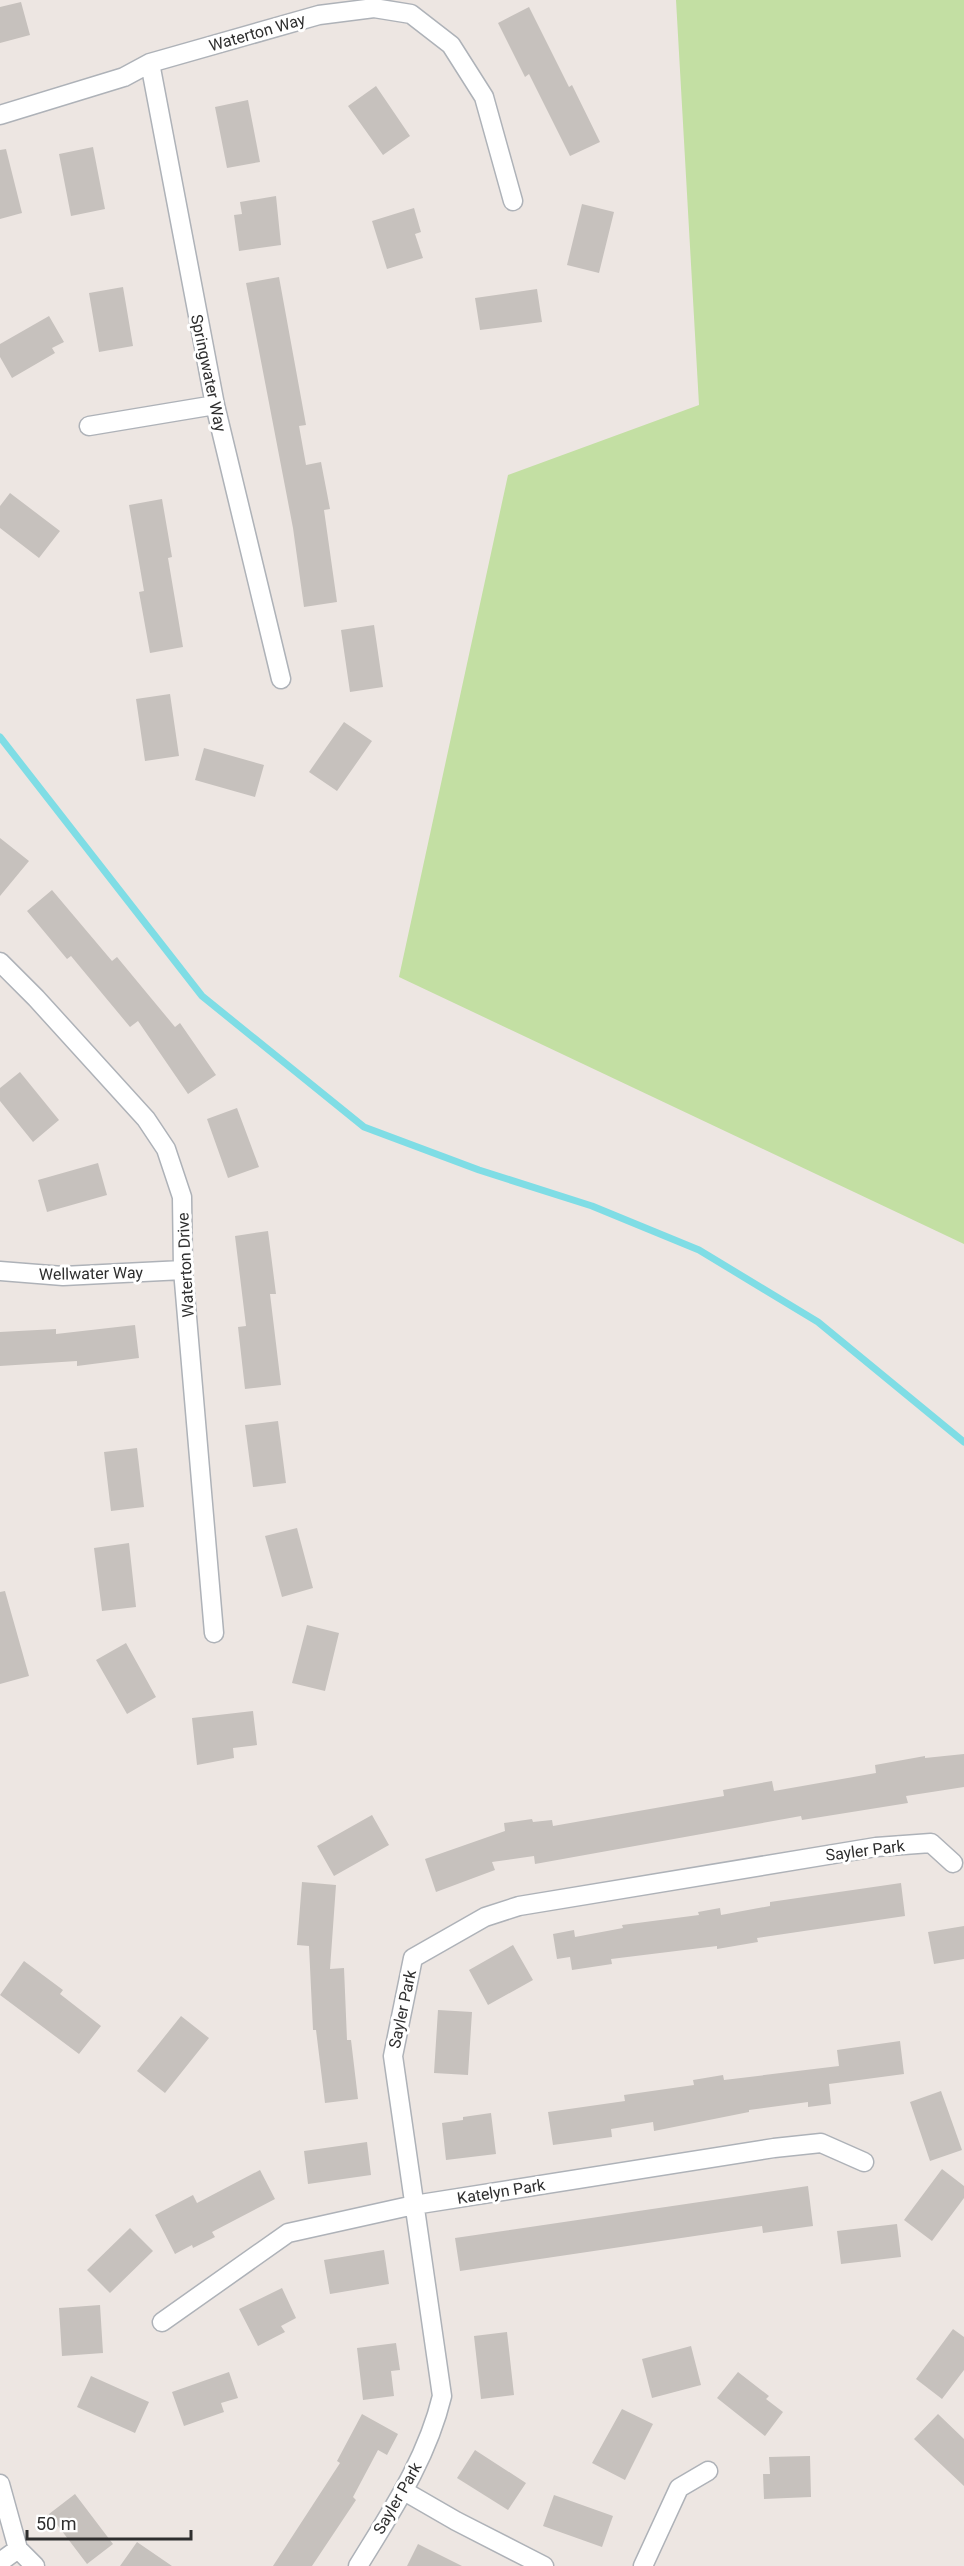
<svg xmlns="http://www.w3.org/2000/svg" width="964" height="2566" viewBox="0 0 964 2566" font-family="Roboto,sans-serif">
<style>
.green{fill:#c3dfa3}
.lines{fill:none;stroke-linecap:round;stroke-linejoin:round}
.stream{stroke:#7fdde5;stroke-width:7}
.building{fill:#c6c1bd}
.minor-casing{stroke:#aeb2b8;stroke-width:21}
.minor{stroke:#fff;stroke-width:18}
.labels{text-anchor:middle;stroke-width:6;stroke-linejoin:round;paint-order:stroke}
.street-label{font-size:16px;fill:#2e2e2e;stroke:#fff}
</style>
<rect width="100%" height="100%" fill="#ede6e2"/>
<!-- green -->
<path class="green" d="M676,0H964V1244L399,977L508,475L699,405Z"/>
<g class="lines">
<!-- stream -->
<path class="stream" d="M0,737L202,996L364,1127L479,1170L592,1206L699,1250L818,1322L964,1442"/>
</g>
<!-- building -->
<path class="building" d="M21,2L30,35L0,43V7Z
M529,7L569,87L572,85L600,142L570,156L529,74L525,77L498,23Z
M376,86L410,136L383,155L348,106Z
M248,100L260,162L227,168L215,107Z
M93,147L105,209L71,216L59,154Z
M6,149L22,213L0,219V150Z
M276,196L281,245L239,251L234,215L242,214L240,202Z
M582,204L614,212L599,273L567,265Z
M414,208L421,232L415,234L423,258L387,269L372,221Z
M279,277L306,425L299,426L306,465L321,462L330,509L324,510L337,602L304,607L293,528L246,283Z
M123,287L133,346L99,352L89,293Z
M537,289L542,322L480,330L475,298Z
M49,316L64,342L52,348L55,353L12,378L0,357V344Z
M10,493L60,531L39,558L0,528V506Z
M162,499L172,557L168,558L183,647L150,653L139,592L144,591L129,505Z
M374,625L383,687L350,692L341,630Z
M170,694L179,756L145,761L136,699Z
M344,722L372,741L337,791L309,772Z
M204,748L264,765L255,797L195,780Z
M0,838L29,861L0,896Z
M52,890L112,961L117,957L175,1027L180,1023L216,1075L188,1094L138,1021L130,1027L71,956L67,959L27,911Z
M20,1072L59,1120L33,1142L0,1101V1088Z
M237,1108L259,1167L228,1178L207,1119Z
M98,1163L107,1195L47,1212L38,1180Z
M268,1231L276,1294H270L281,1385L245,1389L238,1327L246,1326L235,1236Z
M135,1325L139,1358L77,1366V1361L0,1366V1332L56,1329V1334Z
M278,1421L286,1483L253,1487L245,1425Z
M137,1448L144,1507L111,1511L104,1452Z
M297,1528L313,1588L282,1597L265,1536Z
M129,1543L136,1607L102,1611L94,1548Z
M5,1591L29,1676L0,1684V1592Z
M307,1625L339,1633L325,1691L292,1683Z
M126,1643L156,1697L127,1714L96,1660Z
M253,1711L257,1745L233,1748L234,1758L197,1765L192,1718Z
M964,1754V1787L906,1796L908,1803L802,1820L801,1816L535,1864L534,1856L492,1862L495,1870L436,1892L425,1859L505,1831L504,1823L532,1819L533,1822L552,1820L553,1826L724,1796L723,1790L772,1781L774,1791L876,1773L875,1765L925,1756V1758Z
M372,1815L389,1845L334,1876L317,1846Z
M302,1882L336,1885L330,1969L344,1968L347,2040H351L358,2099L325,2103L316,2030H313L309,1946L297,1945Z
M901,1883L905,1916L757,1938L758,1942L717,1949V1946L611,1959L612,1964L572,1970L570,1957L557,1959L553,1934L574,1930L575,1937L623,1928L622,1925L699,1915L698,1912L720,1908L721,1915L770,1906V1902Z
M964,1926V1959L934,1964L928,1932Z
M513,1945L533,1980L488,2005L469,1970Z
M24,1961L63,1990L60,1994L101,2026L79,2054L0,1995Z
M438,2010L472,2012L468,2075L434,2073Z
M181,2016L209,2038L165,2093L137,2071Z
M900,2041L904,2074L829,2084L831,2104L808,2107V2102L749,2110V2112L654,2131L653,2122L611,2129L612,2137L553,2145L548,2112L625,2101L624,2095L694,2085L693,2080L723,2075L724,2080L839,2066L837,2050Z
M941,2091L962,2150L930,2161L910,2102Z
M491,2113L496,2154L446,2160L442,2123L463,2120V2117Z
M367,2142L371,2175L308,2184L304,2151Z
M942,2169L964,2186V2198L932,2241L904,2220Z
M260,2170L275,2199L212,2232L215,2237L193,2248L192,2245L175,2254L155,2215L193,2195L197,2203Z
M808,2186L813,2226L763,2233L762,2226L460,2271L455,2238Z
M897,2224L901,2257L841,2264L837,2231Z
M130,2228L153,2251L110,2293L87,2270Z
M384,2250L389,2284L330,2294L324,2260Z
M282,2288L296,2318L281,2326L285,2332L258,2346L239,2309Z
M100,2305L103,2353L62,2356L59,2308Z
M953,2329L964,2337V2370L942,2399L916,2379Z
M507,2332L514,2395L481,2399L474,2336Z
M396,2343L400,2370L391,2371L394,2396L363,2400L357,2348Z
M691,2346L701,2385L652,2398L642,2359Z
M229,2372L238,2398L221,2403L224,2412L184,2426L172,2392Z
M738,2372L769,2396L766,2399L783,2412L765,2436L717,2398Z
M91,2376L149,2402L135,2433L77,2407Z
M622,2409L653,2424L625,2480L592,2463Z
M362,2414L398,2434L387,2455L378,2450L353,2497L356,2500L312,2566H273L340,2463L337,2461Z
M938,2414L964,2439V2486L914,2439Z
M475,2450L526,2483L508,2510L457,2478Z
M810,2456L811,2497L764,2499L763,2474H770L769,2457Z
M75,2494L113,2544L87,2564L49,2514Z
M554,2495L613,2516L602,2547L543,2526Z
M137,2542L172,2566H120Z
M418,2544L462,2566H407Z"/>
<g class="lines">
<defs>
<path id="minor" d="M150,63L215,405L281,679
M0,115L124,77L150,63L319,15L374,8L411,14L451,45L484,97L513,201
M89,426L215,405
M0,962L36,998L146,1119L166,1149L182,1197L183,1270L214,1633
M0,1271L63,1276L183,1270
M162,2322L288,2233L414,2205L774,2148L821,2143L864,2162
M0,2484L18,2549L35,2566
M404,2491L456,2521L544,2566
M0,2562L18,2549
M358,2566C391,2512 427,2459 442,2396L393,2056L413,1958L485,1917L519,1906L876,1847L931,1843L953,1863
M643,2566L679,2488L708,2471"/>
</defs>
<!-- minor casing -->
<use href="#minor" class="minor-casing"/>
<!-- minor -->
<use href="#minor" class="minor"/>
</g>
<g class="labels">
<!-- street labels -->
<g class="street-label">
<text transform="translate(257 32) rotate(-16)" y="6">Waterton Way</text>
<text transform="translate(209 373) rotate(78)" y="6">Springwater Way</text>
<text transform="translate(185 1265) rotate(-93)" y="6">Waterton Drive</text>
<text transform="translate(91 1273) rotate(-1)" y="6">Wellwater Way</text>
<text transform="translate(865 1850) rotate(-7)" y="6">Sayler Park</text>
<text transform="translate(402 2009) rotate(-78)" y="6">Sayler Park</text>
<text transform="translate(501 2191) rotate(-9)" y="6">Katelyn Park</text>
<text transform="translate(397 2498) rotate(-60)" y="6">Sayler Park</text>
</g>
</g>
<!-- scale -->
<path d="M27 2530v9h164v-9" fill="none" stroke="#2e2e2e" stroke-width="3"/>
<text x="36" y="2530" font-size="18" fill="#2e2e2e" stroke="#ffffff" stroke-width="4.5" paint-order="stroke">50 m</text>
</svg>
